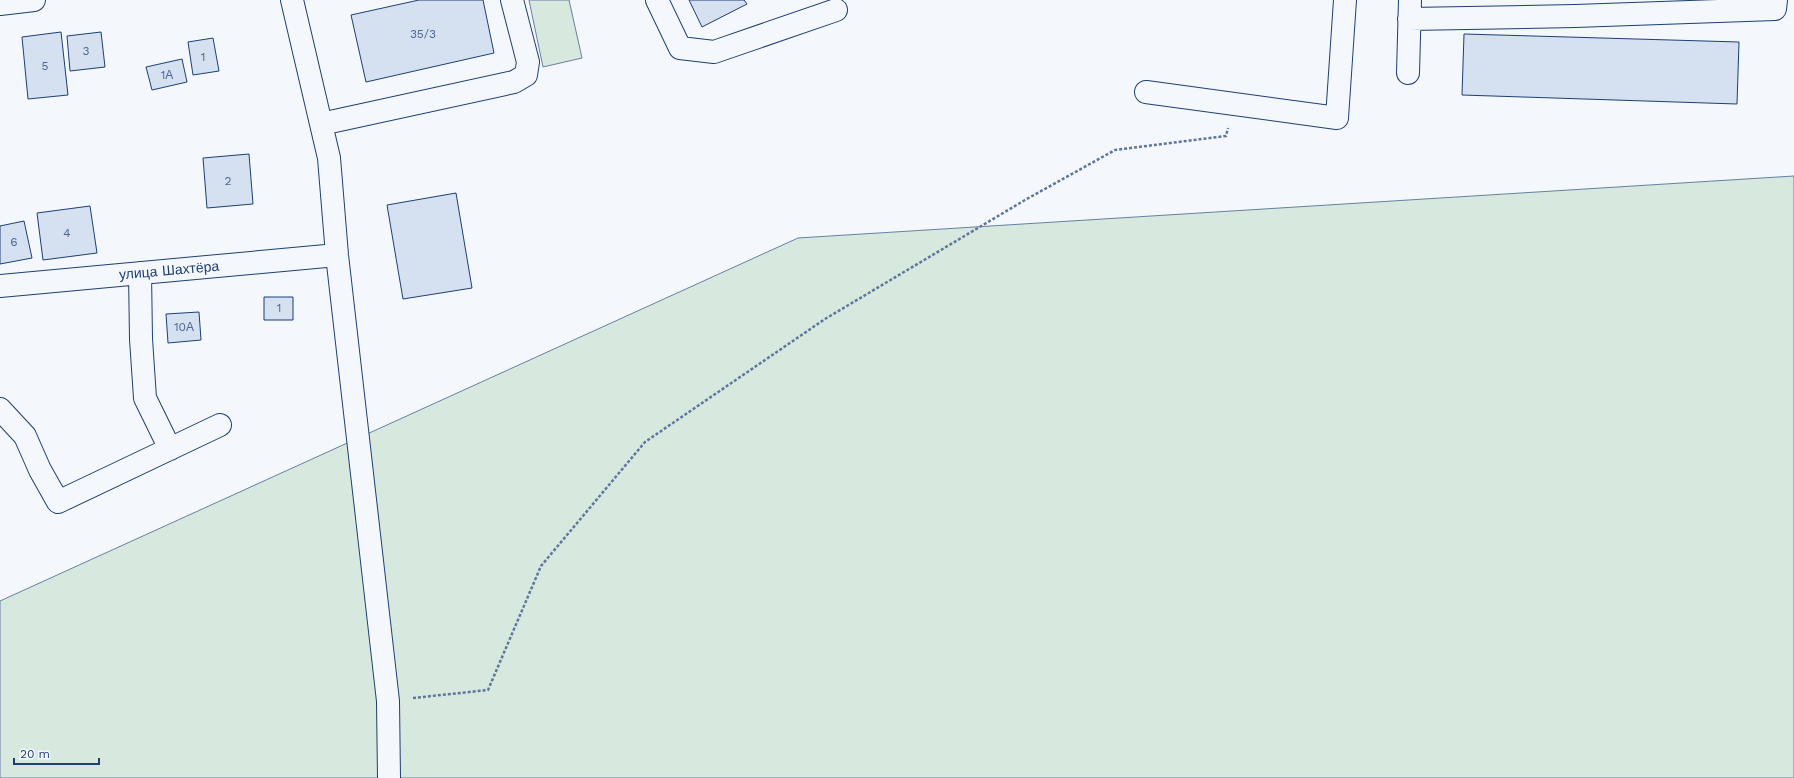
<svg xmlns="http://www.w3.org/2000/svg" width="1794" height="778" viewBox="0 0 1794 778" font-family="'Work Sans',sans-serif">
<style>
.green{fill:#d7e8df;stroke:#687fa3}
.building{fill:#d5e0f0;stroke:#1d3f73}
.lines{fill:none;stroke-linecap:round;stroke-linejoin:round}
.minor-casing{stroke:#1d3f73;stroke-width:24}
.path{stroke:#5e769c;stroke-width:2.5;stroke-dasharray:3 2;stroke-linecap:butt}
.minor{stroke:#f4f7fb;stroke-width:22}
.labels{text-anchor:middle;stroke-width:3;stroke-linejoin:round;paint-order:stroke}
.number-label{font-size:12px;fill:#4b6792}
.street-label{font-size:14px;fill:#1d3f73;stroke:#f4f7fb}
</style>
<rect width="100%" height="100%" fill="#f4f7fb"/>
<!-- green -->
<path class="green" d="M529,0H569L582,58L543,67Z
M1794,176V778H0V601L798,238Z"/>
<!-- building -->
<path class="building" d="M419,0H483L494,53L366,82L351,15Z
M689,0H744L747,4L702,27Z
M61,32L68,95L28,99L22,37Z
M101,32L105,67L70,71L67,36Z
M1464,34L1739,42L1737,104L1462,95Z
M213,38L219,71L193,75L188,42Z
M182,59L187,82L152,90L146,67Z
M249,154L253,204L207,208L203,158Z
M456,193L472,288L403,299L387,205Z
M90,206L97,253L43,260L37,213Z
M24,221L32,258L0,264V226Z
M264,297H293V320H264Z
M199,312L201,340L168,343L166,314Z"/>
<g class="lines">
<defs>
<path id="minor" d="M292,0L329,158L337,255L388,701L389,778
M657,0L680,48L714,52L836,10
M0,4L34,0
M1409,19L1575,16L1775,9L1776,0
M1408,73L1410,0
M1146,92L1337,118L1345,0
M321,124L514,82L526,75L528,62L512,0
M140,273L141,339L145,398L170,449
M0,286L337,255
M0,409L25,436L40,470L58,502L220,425"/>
</defs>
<!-- minor casing -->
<use href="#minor" class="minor-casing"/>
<!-- path -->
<path class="path" d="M413,698L488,690L541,566L645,442L825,319L1025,200L1115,150L1226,136L1228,128"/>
<!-- minor -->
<use href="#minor" class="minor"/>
</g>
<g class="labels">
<!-- number labels -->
<g class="number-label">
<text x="423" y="38">35/3</text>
<text x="86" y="55">3</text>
<text x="203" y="61">1</text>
<text x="45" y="70">5</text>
<text x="167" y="79">1А</text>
<text x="228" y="185">2</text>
<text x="67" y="237">4</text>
<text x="14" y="246">6</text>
<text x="279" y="312">1</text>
<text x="184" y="331">10А</text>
</g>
<!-- street labels -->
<g class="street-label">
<text transform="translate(169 270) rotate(-5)" y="5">улица Шахтёра</text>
</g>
</g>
<!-- scale -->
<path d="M14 758v6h85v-6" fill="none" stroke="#1d3f73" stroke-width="2"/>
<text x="20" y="758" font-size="12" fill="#1d3f73" stroke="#f4f7fb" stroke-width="3" paint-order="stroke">20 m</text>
</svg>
